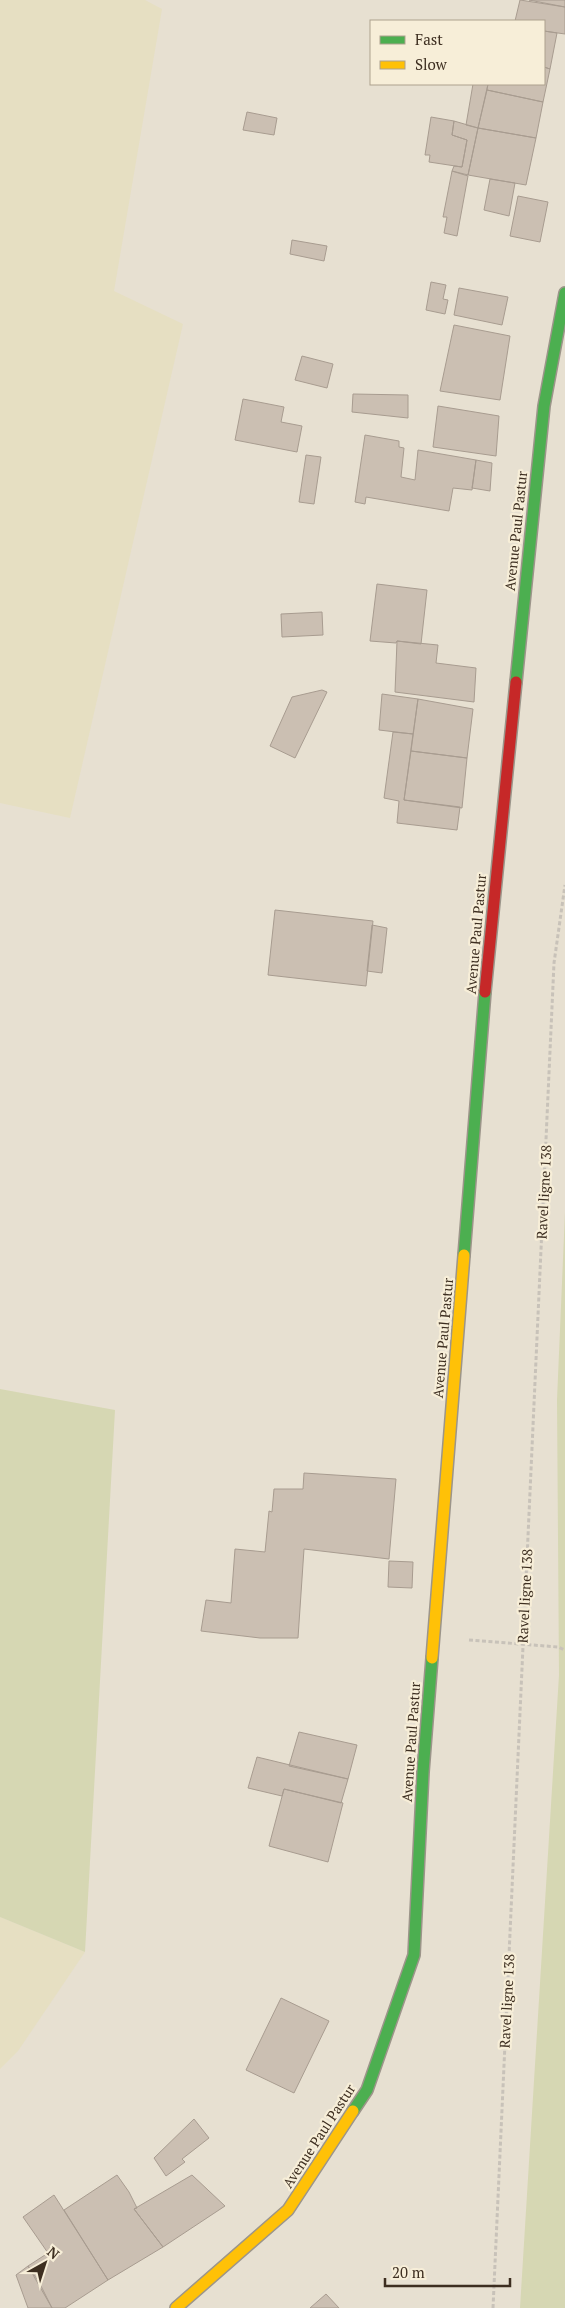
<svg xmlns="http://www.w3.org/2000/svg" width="565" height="2308" viewBox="0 0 565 2308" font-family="'PT Serif',serif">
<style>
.farmland{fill:#e6dfc2}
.green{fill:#d6d7b3}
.building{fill:#cbbfb2;stroke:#a89c90}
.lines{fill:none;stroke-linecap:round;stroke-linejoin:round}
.fast-casing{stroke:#9c958a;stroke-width:14}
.slow-casing{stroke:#9c958a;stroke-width:14}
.jam-casing{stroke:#9c958a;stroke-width:14}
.path{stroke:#c8c2b9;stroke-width:3;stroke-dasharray:4 2.5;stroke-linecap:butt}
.fast{stroke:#4caf50;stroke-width:11}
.slow{stroke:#ffc107;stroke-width:11}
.jam{stroke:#c62828;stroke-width:11}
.labels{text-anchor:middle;stroke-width:4.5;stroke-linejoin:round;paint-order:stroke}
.street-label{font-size:14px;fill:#3d2e20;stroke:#f7eed8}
</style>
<rect width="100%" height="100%" fill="#e7e0d1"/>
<!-- farmland -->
<path class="farmland" d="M0,0H145L162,9L114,291L183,324L70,818L0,803Z
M0,1917L85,1952L18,2051L0,2069Z"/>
<!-- green -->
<path class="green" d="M565,1212V2308H520L559,1675L557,1400Z
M0,1389L115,1410L85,1952L0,1917Z"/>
<!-- building -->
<path class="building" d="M520,0L565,7V34L544,31V21H515Z
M529,0H565V7Z
M544,31L557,33L550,69L544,67Z
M544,67L550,69L543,102L487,90L488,84H544Z
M473,84H488L478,128L466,125Z
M487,90L543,102L536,138L478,128Z
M247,112L277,118L274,135L243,130Z
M431,117L454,121L452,135L467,140L462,167L429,162L430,155H425Z
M454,121L478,128L468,175L452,171L454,166L462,167L467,140L452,135Z
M478,128L536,138L526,185L468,175Z
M452,171L468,176L457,236L444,233L447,217H443Z
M490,179L515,183L509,216L484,210Z
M518,196L548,202L540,242L510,236Z
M292,240L327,246L324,261L290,254Z
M431,282L446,285L443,299L448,300L445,314L426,310Z
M459,288L508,297L502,325L454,315Z
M454,325L510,336L500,400L440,391Z
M302,356L333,364L327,388L295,380Z
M353,394L408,395V418L352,412Z
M243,399L284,407L281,422L302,426L297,452L235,440Z
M438,406L499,416L496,456L433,447Z
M365,435L399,441V447L404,448L401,477L415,480L418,450L476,460L472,490L453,488L449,511L366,497L365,504L355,502Z
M306,455L321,457L314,504L299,502Z
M476,460L492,463L490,491L472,488Z
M377,584L427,590L421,644L397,641L396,643L370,641Z
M322,612L323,635L282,637L281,614Z
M397,641L438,645L436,663L476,668L474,702L395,692Z
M322,690L327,692L295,758L270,746L292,697Z
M382,694L418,699L413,734L379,730Z
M418,699L473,709L467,758L411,751Z
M393,732L413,734L404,800L460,807L457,830L397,823L399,801L384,798Z
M411,751L467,758L462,808L404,800Z
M275,910L373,921L366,986L268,975Z
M372,925L387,928L382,973L367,971Z
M304,1473L396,1479L389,1559L304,1549L298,1638H260L201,1631L206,1600L231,1603L235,1549L265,1552L269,1511L272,1512L274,1489H303Z
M389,1561L413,1562L412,1588L388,1587Z
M299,1732L357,1745L348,1779L289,1766Z
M257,1757L348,1779L341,1803L284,1789L282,1796L248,1788Z
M284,1789L343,1803L328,1862L269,1846Z
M281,1998L329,2021L294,2093L246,2070Z
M194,2119L209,2138L182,2159L185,2162L166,2176L154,2158Z
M117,2175L129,2192L137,2208L134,2209L163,2247L108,2280L64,2210Z
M192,2175L225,2206L163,2247L134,2209Z
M54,2195L108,2280L65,2308H52L28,2266L48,2253L23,2217Z
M28,2266L39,2282L52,2308H28L16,2275Z
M326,2294L339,2308H310Z"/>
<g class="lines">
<defs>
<path id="fast" d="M516,682L544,406L565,293
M464,1255L485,992
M353,2111L367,2090L414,1955L423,1772L432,1658"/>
<path id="slow" d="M432,1658L464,1255
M176,2308L288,2210L353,2111"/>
<path id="jam" d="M485,992L516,682"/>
</defs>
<!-- fast casing -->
<use href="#fast" class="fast-casing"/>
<!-- slow casing -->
<use href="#slow" class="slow-casing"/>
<!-- jam casing -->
<use href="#jam" class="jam-casing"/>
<!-- path -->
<path class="path" d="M469,1640L558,1647L565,1650
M493,2308L554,963L565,885"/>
<!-- fast -->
<use href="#fast" class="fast"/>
<!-- slow -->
<use href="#slow" class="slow"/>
<!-- jam -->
<use href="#jam" class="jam"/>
</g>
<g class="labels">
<!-- street labels -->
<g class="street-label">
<text transform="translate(516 531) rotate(-84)" y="5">Avenue Paul Pastur</text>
<text transform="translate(476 934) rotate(-85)" y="5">Avenue Paul Pastur</text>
<text transform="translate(544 1192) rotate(-87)" y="5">Ravel ligne 138</text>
<text transform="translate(443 1338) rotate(-85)" y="5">Avenue Paul Pastur</text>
<text transform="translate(525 1596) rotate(-87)" y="5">Ravel ligne 138</text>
<text transform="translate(411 1742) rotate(-86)" y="5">Avenue Paul Pastur</text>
<text transform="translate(507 2001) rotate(-87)" y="5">Ravel ligne 138</text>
<text transform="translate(319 2136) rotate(-57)" y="5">Avenue Paul Pastur</text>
</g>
</g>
<!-- legend -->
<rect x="370" y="20" width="175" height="65" fill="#f7eed8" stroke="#ada18e"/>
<rect x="380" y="36" width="25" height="8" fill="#4caf50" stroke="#ada18e"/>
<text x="415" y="45" font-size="15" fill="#3d2e20">Fast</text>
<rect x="380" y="61" width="25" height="8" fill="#ffc107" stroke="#ada18e"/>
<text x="415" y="70" font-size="15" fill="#3d2e20">Slow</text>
<!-- north arrow -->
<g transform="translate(45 2263) rotate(39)" stroke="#f7eed8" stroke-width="4" paint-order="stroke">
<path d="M0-4L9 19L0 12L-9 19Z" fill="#3d2e20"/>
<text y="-8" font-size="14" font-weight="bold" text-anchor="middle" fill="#3d2e20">N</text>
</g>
<!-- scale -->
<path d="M385 2278v8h125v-8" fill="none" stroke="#3d2e20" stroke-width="2.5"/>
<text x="392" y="2278" font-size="15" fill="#3d2e20" stroke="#f7eed8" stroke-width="4" paint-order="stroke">20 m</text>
</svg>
